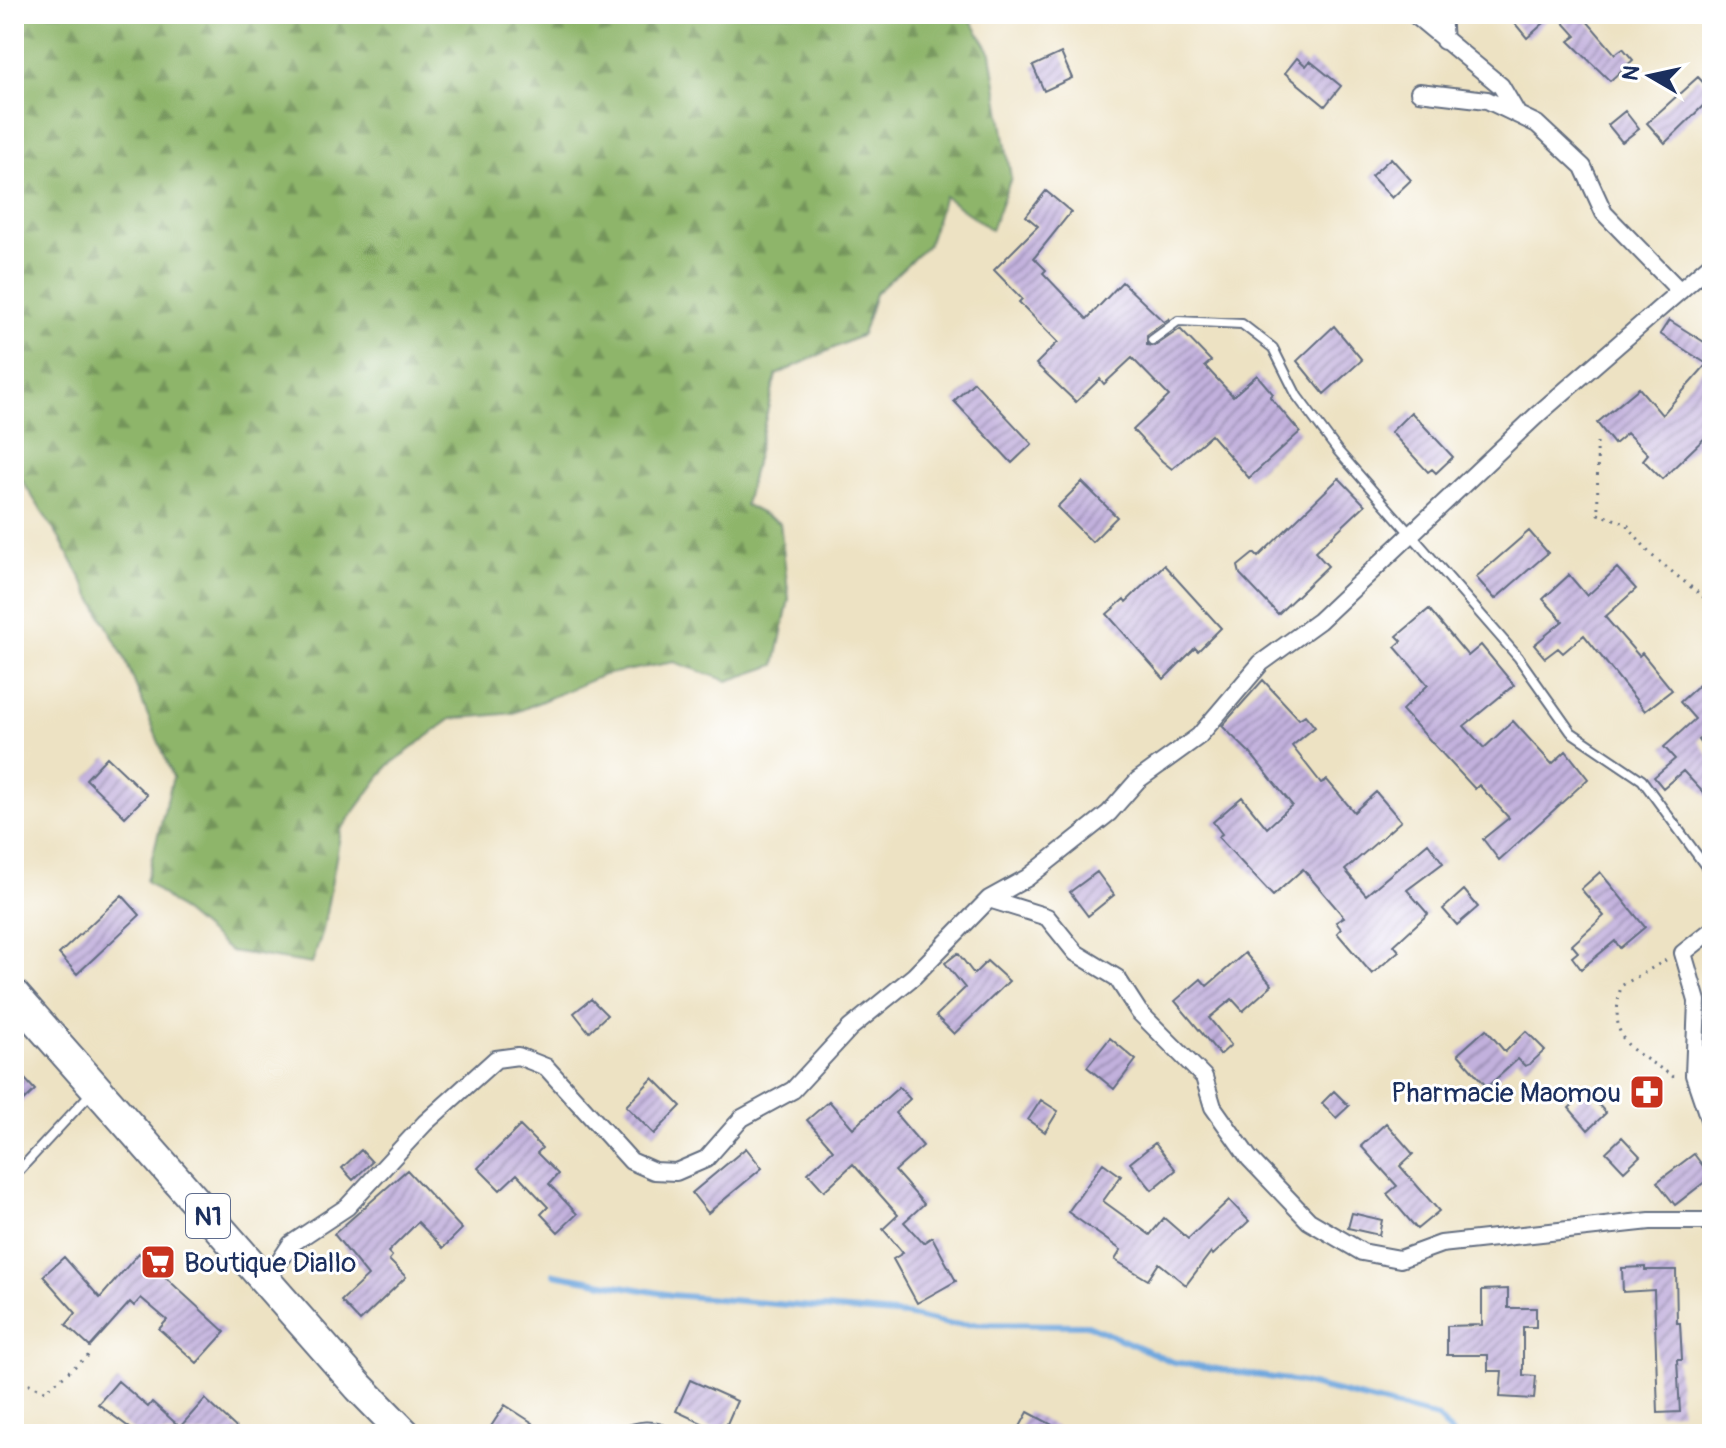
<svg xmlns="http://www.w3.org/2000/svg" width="1726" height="1448" viewBox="0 0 1726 1448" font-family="Pangolin,sans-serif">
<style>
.forest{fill:url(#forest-firs);stroke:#547264;stroke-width:2}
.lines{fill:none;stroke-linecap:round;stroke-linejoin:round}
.stream{stroke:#6fa7de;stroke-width:6}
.building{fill:url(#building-hatch)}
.lane-casing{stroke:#646e81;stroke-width:12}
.street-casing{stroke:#646e81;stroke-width:20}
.highway-casing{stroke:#646e81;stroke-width:34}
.path{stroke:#646e81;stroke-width:3;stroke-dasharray:2 6;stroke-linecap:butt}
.lane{stroke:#fff;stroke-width:8}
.street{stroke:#fff;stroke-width:16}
.highway{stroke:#fff;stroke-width:30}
.labels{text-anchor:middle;stroke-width:6;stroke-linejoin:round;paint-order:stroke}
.shield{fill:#fff;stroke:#5f6d8e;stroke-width:2}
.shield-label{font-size:26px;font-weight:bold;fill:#1b2f5e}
.poi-label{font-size:28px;fill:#1b2f5e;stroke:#fff;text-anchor:end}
</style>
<defs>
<pattern id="forest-firs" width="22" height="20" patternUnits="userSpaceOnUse" patternTransform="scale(2)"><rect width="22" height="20" fill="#8eb56a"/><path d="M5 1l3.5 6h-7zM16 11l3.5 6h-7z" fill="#73945a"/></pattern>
<pattern id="building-hatch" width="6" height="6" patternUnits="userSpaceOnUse" patternTransform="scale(2)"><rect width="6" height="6" fill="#c2b1dd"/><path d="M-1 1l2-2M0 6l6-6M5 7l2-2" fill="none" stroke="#9d90b6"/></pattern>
</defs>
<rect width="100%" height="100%" fill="#fff"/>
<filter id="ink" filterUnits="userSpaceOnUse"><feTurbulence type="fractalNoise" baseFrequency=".0125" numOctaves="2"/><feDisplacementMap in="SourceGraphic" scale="16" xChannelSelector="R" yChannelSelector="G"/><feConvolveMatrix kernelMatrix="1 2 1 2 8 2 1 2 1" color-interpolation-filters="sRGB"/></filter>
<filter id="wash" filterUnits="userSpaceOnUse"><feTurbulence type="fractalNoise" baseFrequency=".006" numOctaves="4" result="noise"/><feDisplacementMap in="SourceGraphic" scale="32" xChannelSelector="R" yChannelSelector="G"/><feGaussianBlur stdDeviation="1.8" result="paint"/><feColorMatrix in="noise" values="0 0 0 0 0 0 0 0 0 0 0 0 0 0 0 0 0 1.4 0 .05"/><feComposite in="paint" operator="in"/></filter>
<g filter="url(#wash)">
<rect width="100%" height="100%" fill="#ede2c3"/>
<!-- forest -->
<path class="forest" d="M14,14H967L991,53L1011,178L991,230L944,196L928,245L875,294L862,335L776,375L745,505L780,523L789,599L775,665L728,681L674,662L603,675L514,713L451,719L388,766L341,830L323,930L312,964L230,951L146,881L173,777L125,659L61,541L14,468Z"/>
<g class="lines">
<!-- stream -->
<path class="stream" d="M554,1274L671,1295L906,1315L948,1324L1088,1325L1173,1362L1299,1382L1437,1417L1452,1434"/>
</g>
<g id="blocks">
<!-- building -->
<path class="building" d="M1507,14H1554L1527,38Z
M1556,14H1581L1615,54L1623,48L1633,60L1610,81L1569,41L1576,36Z
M1061,53L1072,78L1044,91L1033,66Z
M1297,58L1306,66L1310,61L1341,86L1325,106L1285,73Z
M1698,77L1712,92V97L1665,143L1647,123Z
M1625,111L1639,129L1622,142L1608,125Z
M1391,158L1411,180L1392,198L1371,176Z
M1046,191L1071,212L1034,258L1046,270L1043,273L1087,319L1122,282L1164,322L1170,318L1147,335V345L1155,346L1180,329L1211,361L1205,366L1233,396L1257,375L1273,394L1270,397L1300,432L1249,478L1211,435L1172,469L1162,461L1133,430L1169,396L1132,358L1104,384L1100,379L1076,402L1036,364L1058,342L1019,302L1022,299L994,270L1038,226L1026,216Z
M1669,320L1712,347L1707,364L1660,334Z
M1334,326L1362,360L1324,394L1297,361Z
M1712,358V431L1662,479L1643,460L1648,454L1627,433L1614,444L1597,423L1639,388L1662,415Z
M974,382L1032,444L1012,463L954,401Z
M1411,412L1453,457L1436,473L1432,469L1428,472L1391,432Z
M1339,478L1365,505L1315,552L1328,566L1278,614L1240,574L1238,566L1254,553L1258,557Z
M1082,482L1117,517L1092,542L1057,507Z
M1529,531L1548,553L1495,599L1476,577Z
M1164,565L1221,628L1198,651L1195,648L1164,679L1107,614L1124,599L1126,602Z
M1617,568L1636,589L1605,617L1639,656L1642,653L1672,690L1645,711L1584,635L1563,653L1558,648L1545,658L1534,645L1563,621L1543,599L1569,575L1587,596Z
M1429,609L1468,656L1481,645L1514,685L1464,726L1484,748L1513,721L1552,764L1566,751L1588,779L1499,860L1483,839L1509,818L1479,785L1475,789L1402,710L1428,685L1395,647L1402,641L1397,636Z
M1712,673V728L1698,740L1712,761V802L1683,771L1663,788L1654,777L1675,759L1664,747L1695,719L1680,702Z
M1263,680L1299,719L1305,715L1315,727L1292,746L1321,783L1327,780L1354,812L1376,792L1401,821L1345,870L1366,895L1428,843L1443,863L1407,890L1428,914L1394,945L1399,951L1372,974L1337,933L1341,929L1336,922L1344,917L1303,869L1273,896L1218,837L1222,834L1213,822L1242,797L1267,828L1292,805L1251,754L1222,726Z
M107,757L147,795L125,817L86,779Z
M1097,872L1114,895L1088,916L1070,892Z
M1600,872L1645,927L1620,948L1615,941L1581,969L1572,957L1578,952L1572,945L1604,916L1581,889Z
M1464,890L1478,907L1457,925L1443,909Z
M122,895L140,915L77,974L59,954Z
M958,953L974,974L987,961L1009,981L954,1034L936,1016L965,988L945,963Z
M1245,953L1272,985L1243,1011L1232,999L1209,1018L1231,1045L1220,1055L1175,1001L1201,979L1207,986Z
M591,999L607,1015L589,1032L574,1013Z
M1486,1029L1505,1052L1526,1031L1545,1050L1530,1064L1525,1066L1518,1059L1487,1087L1458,1054Z
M1110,1038L1136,1060L1114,1089L1087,1067Z
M14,1067L35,1090L14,1110Z
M653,1078L681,1106L654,1134L626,1106Z
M899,1087L910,1099L895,1113L923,1146L895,1171L924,1204L904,1222L923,1243L932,1237L956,1281L917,1303L893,1259L903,1253L883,1229L898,1215L853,1164L824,1191L808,1173L833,1150L807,1120L829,1101L853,1128Z
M1334,1091L1349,1106L1336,1118L1322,1103Z
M1587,1092L1606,1113L1588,1130L1569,1108Z
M1041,1100L1058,1111L1045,1132L1028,1120Z
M1386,1123L1413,1154L1400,1166L1439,1211L1417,1229L1387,1194L1397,1186L1361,1146Z
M520,1126L542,1148L537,1153L558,1174L549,1184L577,1214L558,1232L541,1214L548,1207L517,1174L500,1190L478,1168Z
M1622,1137L1640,1156L1624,1171L1606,1152Z
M1155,1143L1176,1170L1152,1190L1130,1163Z
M746,1148L762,1168L708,1213L692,1193Z
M361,1150L372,1162L353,1180L342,1168Z
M1694,1154L1711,1177L1675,1205L1657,1182Z
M1103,1163L1121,1176L1103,1201L1150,1235L1164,1218L1188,1239L1229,1200L1249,1221L1213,1255L1211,1252L1186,1285L1159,1263L1148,1280L1115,1260L1121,1250L1068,1212Z
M407,1170L462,1229L443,1248L418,1222L388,1252L392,1256L389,1260L406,1277L360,1321L341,1301L368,1276L334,1234Z
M1352,1213L1382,1220L1379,1235L1348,1228Z
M139,1253L225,1332L197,1363L159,1329L167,1320L141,1298L134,1306L130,1302L90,1347L66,1325L76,1313L43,1276L64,1257L100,1298Z
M1645,1267V1270H1676L1677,1323H1680L1682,1360H1677L1680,1412L1658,1413L1654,1290L1623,1292L1622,1268Z
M1508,1289V1308H1536V1327H1523V1375L1536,1376L1534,1399L1500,1397L1502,1371H1488V1355H1447V1326L1482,1325V1290Z
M690,1380L737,1401L723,1433L676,1411Z
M118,1381L148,1407L152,1402L180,1427L205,1399L243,1434H138L98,1404Z
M505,1405L533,1423L526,1434H486Z
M1028,1412L1069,1434H1016Z"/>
</g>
</g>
<g filter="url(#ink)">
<use href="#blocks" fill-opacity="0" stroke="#646e81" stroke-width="2"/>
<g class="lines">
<defs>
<path id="lane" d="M1152,340L1178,321L1242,324L1273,348L1297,396L1338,451L1518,657L1571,732L1642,780L1712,875
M14,1176L92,1092
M618,1434C639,1425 652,1423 673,1434"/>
<path id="street" d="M1414,14L1501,86L1518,115
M1442,14L1444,41
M1419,92L1487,100L1537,124L1583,167L1604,213L1680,291
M989,899L1047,917L1076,953L1117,978L1139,1012L1204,1077L1213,1107L1249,1158L1309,1221L1362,1252L1400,1259L1441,1244L1650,1221H1712
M1712,930L1683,953L1697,1001L1694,1075L1712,1128
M266,1282L291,1244L347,1207L425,1123L496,1059L518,1056L546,1067L631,1161L654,1171L676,1172L706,1159L742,1118L793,1090L850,1028L914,976L989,899L1027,878L1109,813L1138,780L1199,736L1261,663L1319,621L1537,415L1712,263"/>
<path id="highway" d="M14,995L359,1387L405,1434"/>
</defs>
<!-- lane casing -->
<use href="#lane" class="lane-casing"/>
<!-- street casing -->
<use href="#street" class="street-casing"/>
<!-- highway casing -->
<use href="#highway" class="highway-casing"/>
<!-- path -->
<path class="path" d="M1597,442L1598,514L1626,523L1650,554L1712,604
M1666,960L1621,986C1607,1047 1633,1048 1678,1080
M14,1377L45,1391L89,1355"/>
<!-- lane -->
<use href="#lane" class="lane"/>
<!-- street -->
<use href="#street" class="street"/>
<!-- highway -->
<use href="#highway" class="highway"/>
</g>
</g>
<!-- icons -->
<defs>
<symbol id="pharmacy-square" viewBox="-11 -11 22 22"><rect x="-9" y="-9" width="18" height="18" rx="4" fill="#c8321e" stroke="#fff"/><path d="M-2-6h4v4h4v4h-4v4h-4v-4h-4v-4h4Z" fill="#fff"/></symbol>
<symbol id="supermarket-square" viewBox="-11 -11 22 22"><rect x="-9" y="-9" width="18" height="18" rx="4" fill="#c8321e" stroke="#fff"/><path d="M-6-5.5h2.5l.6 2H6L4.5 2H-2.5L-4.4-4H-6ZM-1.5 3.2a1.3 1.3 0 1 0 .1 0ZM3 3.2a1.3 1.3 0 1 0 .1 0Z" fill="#fff"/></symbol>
</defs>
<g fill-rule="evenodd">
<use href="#pharmacy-square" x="1627" y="1072" width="40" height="40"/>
<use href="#supermarket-square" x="138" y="1242" width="40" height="40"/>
</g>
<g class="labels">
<!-- shield labels -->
<rect class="shield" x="186" y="1194" width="44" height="44" rx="6"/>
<g class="shield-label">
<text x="208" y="1225">N1</text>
</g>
<!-- poi labels -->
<g class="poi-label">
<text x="1621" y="1102">Pharmacie Maomou</text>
<text x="184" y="1272" text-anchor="start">Boutique Diallo</text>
</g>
</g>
<!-- margin -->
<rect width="1726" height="1448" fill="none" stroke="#fff" stroke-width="48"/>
<!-- north arrow -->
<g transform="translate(1650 76) rotate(279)" stroke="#ffffff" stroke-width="6" paint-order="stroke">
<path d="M0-6L14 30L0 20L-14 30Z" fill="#1b2f5e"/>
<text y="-12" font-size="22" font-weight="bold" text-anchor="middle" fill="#1b2f5e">N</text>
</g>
</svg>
